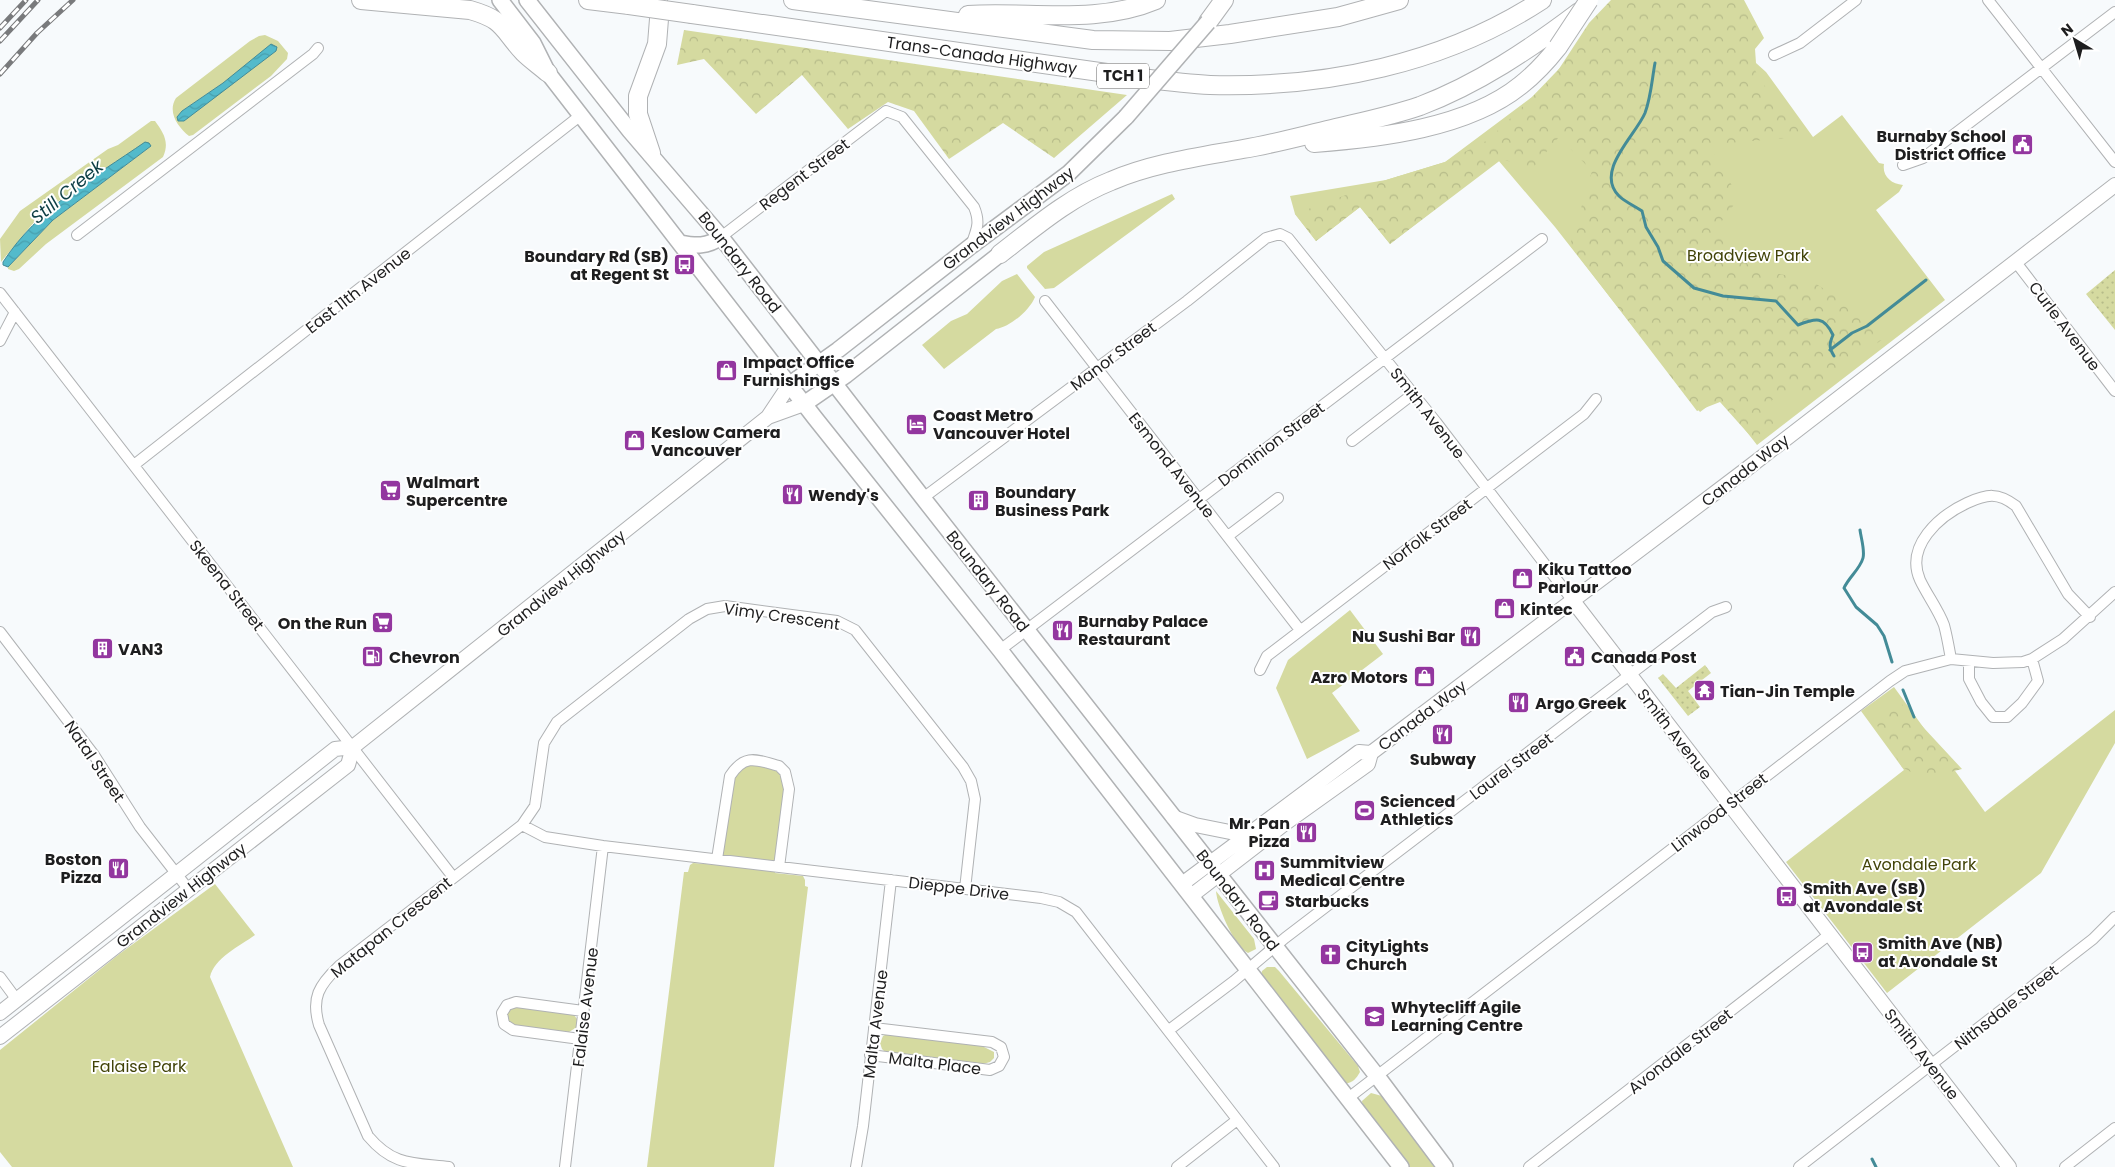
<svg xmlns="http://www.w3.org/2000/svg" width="2115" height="1167" viewBox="0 0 2115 1167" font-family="Poppins,sans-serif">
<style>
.green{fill:#d5daa0;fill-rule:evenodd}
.forest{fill:url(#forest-crowns)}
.garden{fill:url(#garden-dots)}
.water{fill:url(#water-waves);stroke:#438b97}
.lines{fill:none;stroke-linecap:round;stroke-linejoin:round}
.stream{stroke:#438b97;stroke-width:3}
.street-casing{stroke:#b0b2b4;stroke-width:12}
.secondary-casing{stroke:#b0b2b4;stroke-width:16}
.primary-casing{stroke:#b0b2b4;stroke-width:18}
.highway-casing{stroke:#b0b2b4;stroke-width:20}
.street{stroke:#fff;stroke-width:10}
.secondary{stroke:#fff;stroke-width:14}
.primary{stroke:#fff;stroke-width:15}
.highway{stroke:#fff;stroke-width:18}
.rail-casing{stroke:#797a7c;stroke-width:5}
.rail{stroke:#fff;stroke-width:3;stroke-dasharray:9;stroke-linecap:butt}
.primary-bridge-casing{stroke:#b0b2b4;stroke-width:18;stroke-linecap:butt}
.highway-bridge-casing{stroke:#b0b2b4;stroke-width:20;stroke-linecap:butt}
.primary-bridge{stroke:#fff;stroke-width:15}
.highway-bridge{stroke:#fff;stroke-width:18}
.labels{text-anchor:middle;stroke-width:4;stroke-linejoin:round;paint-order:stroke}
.shield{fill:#fff;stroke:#626262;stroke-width:1}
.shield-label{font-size:15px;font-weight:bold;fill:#1e1e1f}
.street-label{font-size:16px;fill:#1e1e1f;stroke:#fff}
.poi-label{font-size:16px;font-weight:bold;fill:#1e1e1f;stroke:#fff;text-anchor:start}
.park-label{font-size:16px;fill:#414308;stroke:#fff}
.water-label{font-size:18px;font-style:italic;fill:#0d3e45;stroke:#fff}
</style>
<defs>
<pattern id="forest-crowns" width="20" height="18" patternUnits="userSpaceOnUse" patternTransform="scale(1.25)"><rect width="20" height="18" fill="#d5daa0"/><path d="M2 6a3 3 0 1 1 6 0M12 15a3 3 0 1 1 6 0" fill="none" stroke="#b6bb89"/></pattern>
<pattern id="garden-dots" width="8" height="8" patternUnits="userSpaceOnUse" patternTransform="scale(1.25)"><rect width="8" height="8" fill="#d5daa0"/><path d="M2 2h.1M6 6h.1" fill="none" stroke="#b6bb89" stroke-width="1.8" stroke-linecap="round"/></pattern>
<pattern id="water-waves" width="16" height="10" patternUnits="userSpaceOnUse" patternTransform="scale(1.25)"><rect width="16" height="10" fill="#53bacb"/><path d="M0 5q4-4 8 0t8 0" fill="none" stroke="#489fae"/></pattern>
</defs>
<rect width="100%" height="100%" fill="#f7fafc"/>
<!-- green -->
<path class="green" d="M1625,0H1744L1764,38L1755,49L1756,63L1766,72L1813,137L1842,115L1879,163L1884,164C1882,176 1891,184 1903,185L1899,192L1876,210L1945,300L1757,445L1720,397L1700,412L1555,227L1498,160L1390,244L1360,207L1316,241L1295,214L1290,196L1386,180L1445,162L1532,97Z
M265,35L278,41L288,53L287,59L271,76L193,135L189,136C178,127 167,112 176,98L250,41L259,36ZM223,83L178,121L182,111Z
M151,121H155C163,132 170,142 163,157L46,244L19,269L14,271L8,269V267L53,220L151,146L57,202L35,221L1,262L0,239L20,211L108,149L118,145Z
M1172,194L1175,199L1054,288L1045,289L1027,268V266L1044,252Z
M1017,274L1035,297C1030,310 1010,327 996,329L944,369L922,345L951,321L967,314L1002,281Z
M1350,610L1383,654L1332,693L1360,731L1307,759L1276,688L1288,660Z
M1894,687L1985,812L2115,710V743L2041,873L1887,993L1786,862L1904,770L1861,711Z
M751,764C771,766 778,765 786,786L775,873L803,876L805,880V886L808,887L774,1167H647L684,872H688L690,865L693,863L719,865L732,778L741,767Z
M215,884L255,935C240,946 214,958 210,977L293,1167H12L0,1152V1050L118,955Z
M1216,891L1254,939L1256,949L1248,953C1234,946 1217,906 1216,891Z
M1267,967H1275L1279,971L1358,1066L1360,1072C1356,1079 1352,1084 1344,1083L1261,975L1262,971Z
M514,1006L574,1015L577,1019V1027L569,1032L513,1025L506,1018L509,1008Z
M887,1034L980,1045L994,1052V1058L990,1062L983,1064L886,1053L882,1049L880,1043L883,1036Z
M1371,1093L1382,1096L1437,1167H1409L1363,1108L1362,1101Z"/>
<!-- forest -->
<path class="forest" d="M1611,0H1743L1760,35L1748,51C1756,85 1786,110 1809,136L1709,145L1739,198L1715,230L1764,271L1810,280L1854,308L1883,339L1812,390L1772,400L1774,423L1753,439L1720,402L1697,411L1570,245L1592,171L1559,137L1532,169L1502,159L1390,244L1360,207L1316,241L1295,214L1386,180L1445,162L1488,140L1555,75L1589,23Z
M684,30L1127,95L1054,158L1003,123L949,159L914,111L888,102L848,129L802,75L756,114L704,59L677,65Z
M1897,699L1962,769L1923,779L1902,767L1875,722Z"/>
<!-- garden -->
<path class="garden" d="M2115,270V330L2086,294Z
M1705,665L1711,673L1688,691L1700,707L1688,716L1658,678L1663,674L1676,688Z"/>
<!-- water -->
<path class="water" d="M271,44L277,47L276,51L184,121H178L177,117L182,111L223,83Z
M145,142L149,143L151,146L53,220L8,267L3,265V262C38,208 93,178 145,142Z"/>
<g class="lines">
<!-- stream -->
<path class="stream" d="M1655,63C1652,79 1651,97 1645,113C1636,135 1594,171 1619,196C1625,202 1635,206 1642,211L1646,227L1658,247L1663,261L1694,288L1723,296L1776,301L1798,325C1816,318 1824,316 1833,335C1829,344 1829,348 1834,356
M1830,350L1852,333L1867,326L1926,280
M1860,530C1861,538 1865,550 1863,558C1860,569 1849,577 1844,588L1856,607L1877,625L1884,636L1892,662
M1903,690L1914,717
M1872,1159L1876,1167"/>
<defs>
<path id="street" d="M1988,0L2115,162
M1774,55L1800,43L1856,0
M1903,165L1923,158L2115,12
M77,235L313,54L318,48
M721,237L886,111L902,117L974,207C981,224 976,230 971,246
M2015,261L2115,391
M0,293L453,877
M1045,301L1300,630
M0,341L15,312
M1352,441L1413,394
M134,465L581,115
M923,498L1187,301L1266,238L1280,234L1288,238L1436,422L1573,601
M1228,536L1278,498
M0,632L94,755L140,827L189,890
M1000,650L1542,239
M1951,659C1949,648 1947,636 1944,625C1938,609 1927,595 1920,580C1905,546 1939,516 1967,503C1987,494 1998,492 2016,506L2068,594L2090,617
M1969,662V679L1981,702L1993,717H2007L2022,703L2038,681L2032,659
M1260,670L1267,656L1584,414L1596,399
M522,825L545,837L603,846L1041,898L1059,902L1076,912L1274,1167
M717,859L730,776C745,753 757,760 779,766L785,772L789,789L779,867
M0,977L17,1000
M1169,1030L1234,981L1285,938L1712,612L1726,607
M580,1039L513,1030L504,1024L502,1013L507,1005L516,1002L583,1011
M870,1055L990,1070L999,1066L1004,1057L1001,1047L992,1042L874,1028
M1347,1099L1890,681L1905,671L1951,659L1993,663L2023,662L2032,659L2063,639L2115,592
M449,1167C413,1163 393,1166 368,1136L319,1025C311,998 319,985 339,966L522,825L535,806L544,743L557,722L689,619L707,609L725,606L837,621L855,630L963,767L971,781L975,799L965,889
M565,1167L603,846
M856,1167L863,1126L891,880
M1177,1167L1237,1120
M1529,1167L1830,934
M1799,1167L2093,939L2115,917
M2065,1167L2115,1128"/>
<path id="secondary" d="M768,417L790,384
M1573,601L2009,1167
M1173,817L1195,825L1245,835
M1182,884L1359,752L1371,753
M1191,896L1284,824L1368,764L1371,753L1744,471L2115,185
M0,1013L335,749L353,747L768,417L804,404
M0,1037L348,765L353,747"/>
<path id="primary" d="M500,0L533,43L548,73L641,193L815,418L1000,650L1401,1167
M527,0L630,131L721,237L923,498L1377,1076L1445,1167
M680,243C696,246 707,247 721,237
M790,384L838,350L971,246L1069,173L1126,117
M804,404L846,375L1000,254"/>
<path id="highway" d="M361,0L470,10C505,20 501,28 524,53C531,60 540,66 548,73
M588,0L629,5
M793,0L1093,40L1170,41L1230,34L1338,17L1399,0
M692,14L1142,78C1165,81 1188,84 1210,85C1326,88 1444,64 1542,0
M968,15C1030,11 1097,25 1156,0
M1208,22L1224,0
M1314,143C1380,138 1468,128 1521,85C1535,74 1547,61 1558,47
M651,153L638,114V96L657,44L659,19L658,0
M1000,254C1035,227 1070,197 1111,181C1153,163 1199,157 1243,149C1273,144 1302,136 1332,129C1361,122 1391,116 1420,106C1478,84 1530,49 1579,12"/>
</defs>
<!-- street casing -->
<use href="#street" class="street-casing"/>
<!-- secondary casing -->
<use href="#secondary" class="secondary-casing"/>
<!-- primary casing -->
<use href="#primary" class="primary-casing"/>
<!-- highway casing -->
<use href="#highway" class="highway-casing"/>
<!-- street -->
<use href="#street" class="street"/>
<!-- secondary -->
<use href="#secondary" class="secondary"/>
<!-- primary -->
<use href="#primary" class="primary"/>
<!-- highway -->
<use href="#highway" class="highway"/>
<defs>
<path id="rail" d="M0,28L26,0
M0,41L38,0
M0,74L37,33L73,0"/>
</defs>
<!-- rail casing -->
<use href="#rail" class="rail-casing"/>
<!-- rail -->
<use href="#rail" class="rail"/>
<defs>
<path id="primary-bridge" d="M1126,117L1208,22"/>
<path id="highway-bridge" d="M629,5L692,14
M1558,47L1589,0"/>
</defs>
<!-- primary-bridge casing -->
<use href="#primary-bridge" class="primary-bridge-casing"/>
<!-- highway-bridge casing -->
<use href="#highway-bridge" class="highway-bridge-casing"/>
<!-- primary-bridge -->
<use href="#primary-bridge" class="primary-bridge"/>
<!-- highway-bridge -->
<use href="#highway-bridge" class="highway-bridge"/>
</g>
<!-- icons -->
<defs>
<symbol id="civic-square" viewBox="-11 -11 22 22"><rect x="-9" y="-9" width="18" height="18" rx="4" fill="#93369f" stroke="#fff"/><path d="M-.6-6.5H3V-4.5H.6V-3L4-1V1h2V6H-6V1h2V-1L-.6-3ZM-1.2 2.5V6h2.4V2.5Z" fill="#fff"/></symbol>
<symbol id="bus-square" viewBox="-11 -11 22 22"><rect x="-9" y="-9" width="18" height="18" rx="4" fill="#93369f" stroke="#fff"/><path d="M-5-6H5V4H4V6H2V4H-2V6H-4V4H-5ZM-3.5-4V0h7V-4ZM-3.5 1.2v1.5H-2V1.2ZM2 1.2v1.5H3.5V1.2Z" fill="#fff"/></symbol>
<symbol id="shop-square" viewBox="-11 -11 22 22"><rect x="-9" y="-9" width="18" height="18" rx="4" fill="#93369f" stroke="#fff"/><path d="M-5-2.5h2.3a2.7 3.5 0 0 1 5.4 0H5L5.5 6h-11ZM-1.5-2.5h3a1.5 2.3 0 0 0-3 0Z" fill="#fff"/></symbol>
<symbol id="hotel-square" viewBox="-11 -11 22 22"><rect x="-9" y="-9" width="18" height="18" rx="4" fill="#93369f" stroke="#fff"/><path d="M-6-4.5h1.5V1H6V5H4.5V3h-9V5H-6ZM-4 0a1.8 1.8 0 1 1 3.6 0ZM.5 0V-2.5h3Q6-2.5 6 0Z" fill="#fff"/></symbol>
<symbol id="supermarket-square" viewBox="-11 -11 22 22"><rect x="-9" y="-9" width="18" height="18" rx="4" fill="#93369f" stroke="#fff"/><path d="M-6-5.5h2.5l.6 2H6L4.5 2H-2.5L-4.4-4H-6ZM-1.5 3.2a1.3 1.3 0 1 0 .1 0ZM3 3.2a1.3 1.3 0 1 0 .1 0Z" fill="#fff"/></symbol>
<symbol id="restaurant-square" viewBox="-11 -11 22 22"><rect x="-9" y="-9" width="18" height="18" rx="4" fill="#93369f" stroke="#fff"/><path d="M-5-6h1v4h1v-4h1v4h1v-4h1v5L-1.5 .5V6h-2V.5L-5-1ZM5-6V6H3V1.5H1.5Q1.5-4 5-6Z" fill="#fff"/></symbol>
<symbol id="building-square" viewBox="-11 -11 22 22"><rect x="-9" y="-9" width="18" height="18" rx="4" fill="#93369f" stroke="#fff"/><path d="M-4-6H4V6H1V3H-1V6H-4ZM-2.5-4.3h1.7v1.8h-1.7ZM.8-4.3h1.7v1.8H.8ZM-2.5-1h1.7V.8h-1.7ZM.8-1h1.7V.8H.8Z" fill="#fff"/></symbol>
<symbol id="fuel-square" viewBox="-11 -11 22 22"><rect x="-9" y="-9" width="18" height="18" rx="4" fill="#93369f" stroke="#fff"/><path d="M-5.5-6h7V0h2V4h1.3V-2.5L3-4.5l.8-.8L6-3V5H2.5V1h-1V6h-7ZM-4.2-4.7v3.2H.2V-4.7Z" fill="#fff"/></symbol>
<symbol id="temple-square" viewBox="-11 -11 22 22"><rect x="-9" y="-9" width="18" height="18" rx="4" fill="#93369f" stroke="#fff"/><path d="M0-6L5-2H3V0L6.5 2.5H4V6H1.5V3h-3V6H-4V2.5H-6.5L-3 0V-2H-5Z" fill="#fff"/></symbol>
<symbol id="stadium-square" viewBox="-11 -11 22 22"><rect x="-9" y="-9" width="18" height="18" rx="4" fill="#93369f" stroke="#fff"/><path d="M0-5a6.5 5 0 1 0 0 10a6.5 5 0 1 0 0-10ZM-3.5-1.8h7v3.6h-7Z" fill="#fff"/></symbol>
<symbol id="hospital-square" viewBox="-11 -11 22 22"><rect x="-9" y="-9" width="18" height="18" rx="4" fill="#93369f" stroke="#fff"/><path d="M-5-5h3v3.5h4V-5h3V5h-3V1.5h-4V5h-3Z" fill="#fff"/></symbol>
<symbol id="cafe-square" viewBox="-11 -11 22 22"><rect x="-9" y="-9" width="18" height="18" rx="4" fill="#93369f" stroke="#fff"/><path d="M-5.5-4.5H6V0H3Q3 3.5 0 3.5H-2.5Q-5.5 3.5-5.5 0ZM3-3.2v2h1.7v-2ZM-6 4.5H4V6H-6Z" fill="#fff"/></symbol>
<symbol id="church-square" viewBox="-11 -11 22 22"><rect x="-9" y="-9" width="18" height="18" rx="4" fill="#93369f" stroke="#fff"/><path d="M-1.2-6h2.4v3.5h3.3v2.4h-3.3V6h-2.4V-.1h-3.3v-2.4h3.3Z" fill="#fff"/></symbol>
<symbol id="school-square" viewBox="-11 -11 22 22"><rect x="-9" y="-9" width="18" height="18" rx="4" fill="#93369f" stroke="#fff"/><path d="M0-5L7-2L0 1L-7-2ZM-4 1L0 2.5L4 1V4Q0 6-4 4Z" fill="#fff"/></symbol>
</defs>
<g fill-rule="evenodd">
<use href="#civic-square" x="2010" y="132" width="25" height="25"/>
<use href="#bus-square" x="672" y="252" width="25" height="25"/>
<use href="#shop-square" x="714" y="358" width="25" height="25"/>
<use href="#hotel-square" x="904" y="412" width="25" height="25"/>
<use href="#shop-square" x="622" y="428" width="25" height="25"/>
<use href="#supermarket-square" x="378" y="478" width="25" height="25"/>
<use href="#restaurant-square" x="780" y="482" width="25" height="25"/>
<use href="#building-square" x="966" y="488" width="25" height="25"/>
<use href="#shop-square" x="1510" y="566" width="25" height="25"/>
<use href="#shop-square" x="1492" y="596" width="25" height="25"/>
<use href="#supermarket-square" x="370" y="610" width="25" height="25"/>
<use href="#restaurant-square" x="1050" y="618" width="25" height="25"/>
<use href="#restaurant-square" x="1458" y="624" width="25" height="25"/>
<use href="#building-square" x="90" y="636" width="25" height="25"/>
<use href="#fuel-square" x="360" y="644" width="25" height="25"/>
<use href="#civic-square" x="1562" y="644" width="25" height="25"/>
<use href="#shop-square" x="1412" y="664" width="25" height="25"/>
<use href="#temple-square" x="1692" y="678" width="25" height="25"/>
<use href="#restaurant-square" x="1506" y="690" width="25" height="25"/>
<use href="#restaurant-square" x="1430" y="722" width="25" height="25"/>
<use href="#stadium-square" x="1352" y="798" width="25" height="25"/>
<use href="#restaurant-square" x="1294" y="820" width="25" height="25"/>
<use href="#restaurant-square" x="106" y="856" width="25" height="25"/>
<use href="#hospital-square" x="1252" y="858" width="25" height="25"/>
<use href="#bus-square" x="1774" y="884" width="25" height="25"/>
<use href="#cafe-square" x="1256" y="888" width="25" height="25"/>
<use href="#bus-square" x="1850" y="940" width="25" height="25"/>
<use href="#church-square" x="1318" y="942" width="25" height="25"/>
<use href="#school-square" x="1362" y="1004" width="25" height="25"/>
</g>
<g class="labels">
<!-- shield labels -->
<rect class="shield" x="1097" y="63.5" width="52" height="25" rx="4"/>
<g class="shield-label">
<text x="1123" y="81">TCH 1</text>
</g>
<!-- street labels -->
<g class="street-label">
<text transform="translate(982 55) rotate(8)" y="6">Trans-Canada Highway</text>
<text transform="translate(804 174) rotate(-37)" y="6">Regent Street</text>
<text transform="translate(1008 218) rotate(-37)" y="6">Grandview Highway</text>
<text transform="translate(740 262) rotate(52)" y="6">Boundary Road</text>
<text transform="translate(358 290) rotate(-38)" y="6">East 11th Avenue</text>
<text transform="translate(2065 326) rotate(53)" y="6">Curle Avenue</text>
<text transform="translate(1113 356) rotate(-37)" y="6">Manor Street</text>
<text transform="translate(1428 413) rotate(52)" y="6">Smith Avenue</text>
<text transform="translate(1271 444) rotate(-37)" y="6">Dominion Street</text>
<text transform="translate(1172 465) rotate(52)" y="6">Esmond Avenue</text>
<text transform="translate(1745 470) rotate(-38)" y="6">Canada Way</text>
<text transform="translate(1427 534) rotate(-37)" y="6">Norfolk Street</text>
<text transform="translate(988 581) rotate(52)" y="6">Boundary Road</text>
<text transform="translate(561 583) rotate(-39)" y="6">Grandview Highway</text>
<text transform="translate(227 585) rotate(52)" y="6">Skeena Street</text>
<text transform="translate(782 616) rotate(8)" y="6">Vimy Crescent</text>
<text transform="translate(1422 715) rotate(-37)" y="6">Canada Way</text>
<text transform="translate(1675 734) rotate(52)" y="6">Smith Avenue</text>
<text transform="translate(95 761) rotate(56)" y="6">Natal Street</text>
<text transform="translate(1511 766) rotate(-37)" y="6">Laurel Street</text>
<text transform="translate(1719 812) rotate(-38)" y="6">Linwood Street</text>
<text transform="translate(959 888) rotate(7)" y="6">Dieppe Drive</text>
<text transform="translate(181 895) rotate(-38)" y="6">Grandview Highway</text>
<text transform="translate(1238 900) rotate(52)" y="6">Boundary Road</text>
<text transform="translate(391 927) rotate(-39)" y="6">Matapan Crescent</text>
<text transform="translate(585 1007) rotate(-83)" y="6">Falaise Avenue</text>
<text transform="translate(2006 1007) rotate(-38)" y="6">Nithsdale Street</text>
<text transform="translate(875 1024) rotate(-83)" y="6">Malta Avenue</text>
<text transform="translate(1680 1051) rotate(-38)" y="6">Avondale Street</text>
<text transform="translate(1922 1054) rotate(52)" y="6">Smith Avenue</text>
<text transform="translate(935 1063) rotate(7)" y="6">Malta Place</text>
</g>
<!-- poi labels -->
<g class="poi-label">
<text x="2006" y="142" text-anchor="end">Burnaby School<tspan x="2006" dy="18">District Office</tspan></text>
<text x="669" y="262" text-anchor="end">Boundary Rd (SB)<tspan x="669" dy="18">at Regent St</tspan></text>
<text x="743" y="368">Impact Office<tspan x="743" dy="18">Furnishings</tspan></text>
<text x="933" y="421">Coast Metro<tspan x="933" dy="18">Vancouver Hotel</tspan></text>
<text x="651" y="438">Keslow Camera<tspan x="651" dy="18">Vancouver</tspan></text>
<text x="406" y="488">Walmart<tspan x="406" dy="18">Supercentre</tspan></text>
<text x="995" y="498">Boundary<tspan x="995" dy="18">Business Park</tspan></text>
<text x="808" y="501">Wendy's</text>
<text x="1538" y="575">Kiku Tattoo<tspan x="1538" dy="18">Parlour</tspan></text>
<text x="1520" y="615">Kintec</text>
<text x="1078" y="627">Burnaby Palace<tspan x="1078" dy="18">Restaurant</tspan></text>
<text x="367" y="629" text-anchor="end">On the Run</text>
<text x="1455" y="642" text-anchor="end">Nu Sushi Bar</text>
<text x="118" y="655">VAN3</text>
<text x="389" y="663">Chevron</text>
<text x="1591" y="663">Canada Post</text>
<text x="1408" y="683" text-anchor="end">Azro Motors</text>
<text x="1720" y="697">Tian-Jin Temple</text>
<text x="1535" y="709">Argo Greek</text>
<text x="1443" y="765" text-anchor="middle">Subway</text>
<text x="1380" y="807">Scienced<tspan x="1380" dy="18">Athletics</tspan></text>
<text x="1290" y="829" text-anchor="end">Mr. Pan<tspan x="1290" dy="18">Pizza</tspan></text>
<text x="102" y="865" text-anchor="end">Boston<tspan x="102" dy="18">Pizza</tspan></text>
<text x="1280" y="868">Summitview<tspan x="1280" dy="18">Medical Centre</tspan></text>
<text x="1803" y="894">Smith Ave (SB)<tspan x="1803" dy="18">at Avondale St</tspan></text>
<text x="1285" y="907">Starbucks</text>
<text x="1878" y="949">Smith Ave (NB)<tspan x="1878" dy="18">at Avondale St</tspan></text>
<text x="1346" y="952">CityLights<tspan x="1346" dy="18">Church</tspan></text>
<text x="1391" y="1013">Whytecliff Agile<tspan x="1391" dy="18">Learning Centre</tspan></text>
</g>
<!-- park labels -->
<g class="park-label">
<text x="1748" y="261">Broadview Park</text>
<text x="1919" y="870">Avondale Park</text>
<text x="139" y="1072">Falaise Park</text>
</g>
<!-- water labels -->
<g class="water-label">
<text transform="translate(67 192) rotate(-40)" y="6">Still Creek</text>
</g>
</g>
<!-- north arrow -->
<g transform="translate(2075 40) rotate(322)" stroke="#ffffff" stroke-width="4" paint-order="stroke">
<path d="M0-4L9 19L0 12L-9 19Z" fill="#1e1e1f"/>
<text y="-8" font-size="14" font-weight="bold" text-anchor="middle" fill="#1e1e1f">N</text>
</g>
</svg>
